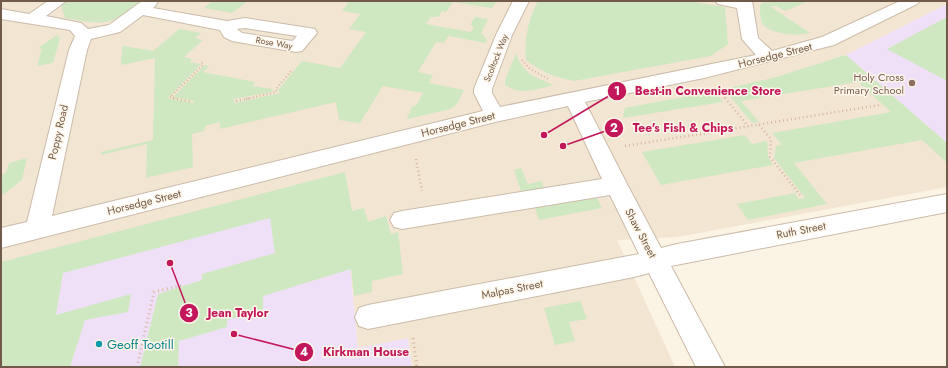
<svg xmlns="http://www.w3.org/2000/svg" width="948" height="368" viewBox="0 0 948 368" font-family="Jost,sans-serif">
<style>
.residential{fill:#f2e5d2}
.education{fill:#f0e0f7}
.green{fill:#d0e8c2}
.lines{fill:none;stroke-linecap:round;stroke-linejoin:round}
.minor-casing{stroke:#cba;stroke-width:2}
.path-far2{stroke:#d4b69f;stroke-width:2;stroke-dasharray:1 2.5;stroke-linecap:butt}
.path-far1{stroke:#d4b69f;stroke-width:2.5;stroke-dasharray:1 3;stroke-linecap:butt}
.path{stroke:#d4b69f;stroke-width:3;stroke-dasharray:1 3.5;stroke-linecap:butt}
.minor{fill:#fff;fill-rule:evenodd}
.education-dot{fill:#8d6e63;stroke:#fef7e9;stroke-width:1.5}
.culture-dot{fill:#0f9aa8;stroke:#fef7e9;stroke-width:1.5}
.labels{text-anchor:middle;stroke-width:3;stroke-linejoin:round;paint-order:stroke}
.far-street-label{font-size:9px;fill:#725a4a;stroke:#fef7e9}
.street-label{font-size:11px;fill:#725a4a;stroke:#fef7e9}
.education-label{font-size:11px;fill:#785e54;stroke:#fef7e9;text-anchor:end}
.near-culture-label{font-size:13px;fill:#0d838f;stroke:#fef7e9;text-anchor:start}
.leader{fill:none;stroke:#c2185b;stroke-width:1.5}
.callout-dot{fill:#c2185b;stroke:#fef7e9;stroke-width:1.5}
.mark-label{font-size:12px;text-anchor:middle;font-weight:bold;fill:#fff}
.callout-label{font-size:12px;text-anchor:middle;font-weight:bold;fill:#c2185b;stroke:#fef7e9;stroke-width:3;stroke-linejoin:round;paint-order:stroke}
</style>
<rect width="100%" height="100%" fill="#fbf3e3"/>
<!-- residential -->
<path class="residential" d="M1,1H947V4L846,55L947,143V187L677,237L617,240L675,367H412L408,338L358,348L341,174L1,262Z"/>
<!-- education -->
<path class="education" d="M947,4V143L846,55Z
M341,174L358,348L408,338L412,367H1V262Z"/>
<!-- green -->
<path class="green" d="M68,1H142C108,27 106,25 65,18L61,6Z
M212,1H248L232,13L204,8Z
M346,1H499L496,2L492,8L453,2L446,12L442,11L438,17H431L426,24L471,32L474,26L470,25L475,17L488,19L481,33L487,39L486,43L448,36L444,43L436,42L418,72L433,75L429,83L464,90C460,98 458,105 450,109L408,119L407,117L413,106H416L423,93L383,86L360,123L339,120L336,102L220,129V122L205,126L204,131L192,134L193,167L146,178L147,144L101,155V152L153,140L155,58L121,65L122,47L124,46L153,51L179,29L201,33L195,38L203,40L184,57L192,59L190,62L201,64L168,98L193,103L194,101L173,97L205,65L209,66L203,72L255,82L253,86L273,89L271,92L234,99V103L280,93L278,90L302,61L340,68L366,32L349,29L360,14L342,11L348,3Z
M538,1H687L725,7L728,44L711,56L574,81C554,77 543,73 526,60C524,40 528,20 538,1Z
M759,1H809L785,11L776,6L771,7L810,33C798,36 771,35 763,24C760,19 760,10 760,5L763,3Z
M947,17V81L887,49Z
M57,35L60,38L53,63L37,66L42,49L38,48Z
M516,53C522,73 536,78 554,85C538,89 520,96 505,85V80Z
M846,55L947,143V163L922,140L794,163L827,204L748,220L737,204L795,193L799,199L805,198L774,158L776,146L782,145L772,133L891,112L858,82L741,101L759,122L752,123L724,89L773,78Z
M715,91L723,102L623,118L625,108Z
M745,135L752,144L767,141L768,157L773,165L661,185L642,152Z
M27,158L22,180L1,196V176L6,172L9,163Z
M521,168L528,184L541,181L545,191L522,194L514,170Z
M345,172L352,211L364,208L368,222L386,216L391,234L398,232L403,274L372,281V292L354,296L351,269L263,296V310L227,320V327L179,341L178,367H140L158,294L202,280V274L275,253L270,218L63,273L56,315L131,294L128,312L85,320L70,367H1V262Z
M595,194L602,208L539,220L534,205Z
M580,301L587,319L569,322L575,341L555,345L544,308Z"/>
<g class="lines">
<defs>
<path id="minor" d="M48,1H66L46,16L81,23L88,29L109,25L142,1H158L156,5L153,8L227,21L245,18L309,28L315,29L317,33L302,51L296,52L232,41L224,37L220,30L143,15L120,32L91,39L87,50L52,216L483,111L474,93V89L496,35L513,1H529L512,35L492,89V93L500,107L756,55L742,39L737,8L718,4L715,1H752L758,38L772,51L822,37L900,1H920L917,4L834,45L704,78L585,102L627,184L661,248L677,244L947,194V212L671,266L725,367H696L649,273L634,277L368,329L359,326L355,317L359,308L368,305L639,254L610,195L402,229L394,227L390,220L394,213L402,211L602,179L568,106L495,122L1,248V228L27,222L69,50L75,36L70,30L1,19V9L29,14ZM245,28L297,36L292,41L242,33L237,29Z"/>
</defs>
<!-- minor casing -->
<use href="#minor" class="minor-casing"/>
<!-- path-far2 -->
<path class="path-far2" d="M522,60L530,69L548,79
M720,91L726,99
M178,99L170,97L203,65L201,61
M246,99L276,92V89L292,70"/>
<!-- path-far1 -->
<path class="path-far1" d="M173,98L191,102
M725,98L748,126
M236,101L250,98
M759,125L771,139L770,157L800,195
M625,146L880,105
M416,159L422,191"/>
<!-- path -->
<path class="path" d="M413,338L417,367
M137,367L154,292L183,285"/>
<!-- minor -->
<use href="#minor" class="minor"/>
</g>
<!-- markers -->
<circle class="education-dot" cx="912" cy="83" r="4"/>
<circle class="culture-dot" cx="99" cy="344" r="4"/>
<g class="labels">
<!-- far-street labels -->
<g class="far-street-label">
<text transform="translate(274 43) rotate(10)" y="3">Rose Way</text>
<text transform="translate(496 58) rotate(-68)" y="3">Scoltock Way</text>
</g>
<!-- street labels -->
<g class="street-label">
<text transform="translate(775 55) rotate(-14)" y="4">Horsedge Street</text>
<text transform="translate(458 124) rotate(-14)" y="4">Horsedge Street</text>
<text transform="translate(58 132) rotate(-77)" y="4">Poppy Road</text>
<text transform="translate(144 202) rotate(-14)" y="4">Horsedge Street</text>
<text transform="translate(801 230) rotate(-11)" y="4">Ruth Street</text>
<text transform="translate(641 233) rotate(62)" y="4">Shaw Street</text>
<text transform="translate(512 289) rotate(-11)" y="4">Malpas Street</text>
</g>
<!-- education labels -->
<g class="education-label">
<text x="904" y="81">Holy Cross<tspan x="904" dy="13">Primary School</tspan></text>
</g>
<!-- near-culture labels -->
<g class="near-culture-label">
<text x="107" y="349">Geoff Tootill</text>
</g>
</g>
<!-- callouts -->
<path class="leader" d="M544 135L617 91M563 146L614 128M170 263L189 313M234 334L304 352"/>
<g class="callout-dot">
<circle cx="544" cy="135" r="4"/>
<circle cx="563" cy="146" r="4"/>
<circle cx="170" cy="263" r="4"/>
<circle cx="234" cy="334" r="4"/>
<circle cx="617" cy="91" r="10"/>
<circle cx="614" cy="128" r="10"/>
<circle cx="189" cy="313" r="10"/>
<circle cx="304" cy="352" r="10"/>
</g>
<g class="mark-label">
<text x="617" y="95">1</text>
<text x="614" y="132">2</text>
<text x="189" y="317">3</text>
<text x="304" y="356">4</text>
</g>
<g class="callout-label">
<text x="708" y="95">Best-in Convenience Store</text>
<text x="683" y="132">Tee's Fish &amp; Chips</text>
<text x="238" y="317">Jean Taylor</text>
<text x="366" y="356">Kirkman House</text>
</g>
<!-- border -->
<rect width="948" height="368" fill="none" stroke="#725a4a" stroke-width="4"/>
</svg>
